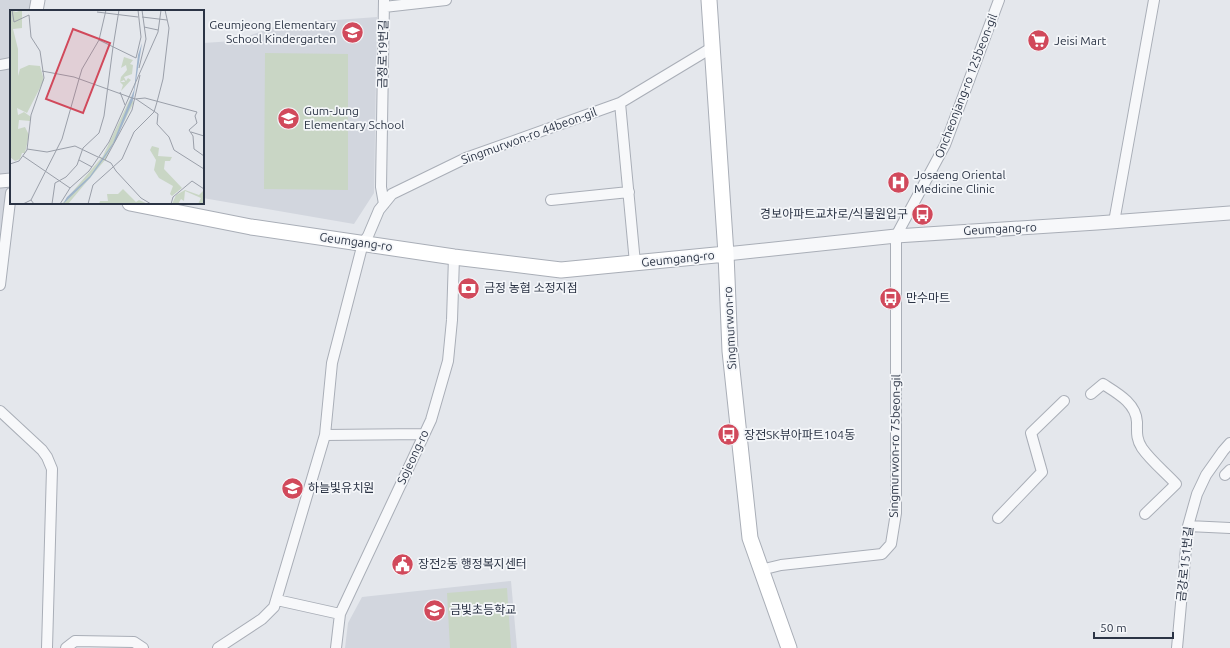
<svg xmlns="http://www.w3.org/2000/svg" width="1230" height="648" viewBox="0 0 1230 648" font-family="Ubuntu,'Noto Sans KR',sans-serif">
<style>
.built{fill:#d2d6de}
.grass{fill:#c9d6c5}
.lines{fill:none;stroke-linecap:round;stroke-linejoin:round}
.minor-casing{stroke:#a9aeb7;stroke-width:12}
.tertiary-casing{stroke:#a9aeb7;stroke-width:15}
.secondary-casing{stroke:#a9aeb7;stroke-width:17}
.minor{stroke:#f7f8fa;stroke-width:10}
.tertiary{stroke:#f7f8fa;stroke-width:13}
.secondary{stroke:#fff;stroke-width:15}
.labels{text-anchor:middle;stroke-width:3.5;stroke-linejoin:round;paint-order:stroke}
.poi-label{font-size:12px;fill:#2b3445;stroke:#f4f6f9;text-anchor:start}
.street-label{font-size:12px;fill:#2b3445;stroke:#f4f6f9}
.inset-road{fill:none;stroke:#9a9fa9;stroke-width:1}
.view{fill:#d1495b;fill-opacity:0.15;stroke:#d1495b;stroke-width:2}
.inset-edge{fill:none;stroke:#2b3445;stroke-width:2}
</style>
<rect width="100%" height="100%" fill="#e4e7ec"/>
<!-- built -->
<path class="built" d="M0,0H32L31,11H11V166L0,254Z
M377,17L374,193L354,224L203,198V43L234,41L282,24Z
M511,581L517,648H345L348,623L362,597Z"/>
<!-- grass -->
<path class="grass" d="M265,53L348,54V190L264,189Z
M507,588L511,648H450L447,593Z"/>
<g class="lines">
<defs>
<path id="minor" d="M384,7L446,0
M0,65L11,63
M620,103L635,263
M551,200L629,192
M384,204L381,187L384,0
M1114,222L1154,0
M0,285L11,193
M1091,394L1103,384C1117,393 1136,403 1137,422C1137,432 1136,439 1142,448C1151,461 1166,473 1176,484L1145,514
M0,411L42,450L47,457L52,469L47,648
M325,435L424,434
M1225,475L1230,470
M998,518L1042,472L1031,433L1064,401
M1188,526L1230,528
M761,570L781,565L882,554L891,544L896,513V236L945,145L999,0
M277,600L340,614
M66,648L75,641L134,642L143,648
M218,648L262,619L274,607L325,435L332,363L363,243L368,236L379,210L392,194L466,158L620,103L713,47
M336,648L340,614L431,420L448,361L452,320L454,257
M1177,648L1188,526L1197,494L1206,475L1223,451L1230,443"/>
<path id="tertiary" d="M36,11L38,0
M0,181L11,180
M726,254L896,236L1097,223L1230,213"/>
<path id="secondary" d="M709,0L726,254L730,351L750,538L789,648
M130,203L251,227L454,257L561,270L726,254"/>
</defs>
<!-- minor casing -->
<use href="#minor" class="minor-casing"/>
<!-- tertiary casing -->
<use href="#tertiary" class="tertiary-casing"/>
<!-- secondary casing -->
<use href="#secondary" class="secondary-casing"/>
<!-- minor -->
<use href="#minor" class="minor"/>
<!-- tertiary -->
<use href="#tertiary" class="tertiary"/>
<!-- secondary -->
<use href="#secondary" class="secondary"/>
</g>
<!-- icons -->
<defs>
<symbol id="school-disc" viewBox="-11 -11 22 22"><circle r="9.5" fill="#d1495b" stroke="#f4f6f9"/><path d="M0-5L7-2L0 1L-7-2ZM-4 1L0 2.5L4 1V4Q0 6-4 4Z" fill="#fff"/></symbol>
<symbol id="supermarket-disc" viewBox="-11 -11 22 22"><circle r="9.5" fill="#d1495b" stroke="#f4f6f9"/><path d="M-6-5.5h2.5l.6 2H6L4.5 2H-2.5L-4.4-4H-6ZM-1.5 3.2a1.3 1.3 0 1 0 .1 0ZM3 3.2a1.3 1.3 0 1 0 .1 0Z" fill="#fff"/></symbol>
<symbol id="hospital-disc" viewBox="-11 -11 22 22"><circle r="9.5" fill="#d1495b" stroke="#f4f6f9"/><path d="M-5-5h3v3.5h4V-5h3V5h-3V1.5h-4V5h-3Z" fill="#fff"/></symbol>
<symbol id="bus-disc" viewBox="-11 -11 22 22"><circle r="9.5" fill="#d1495b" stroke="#f4f6f9"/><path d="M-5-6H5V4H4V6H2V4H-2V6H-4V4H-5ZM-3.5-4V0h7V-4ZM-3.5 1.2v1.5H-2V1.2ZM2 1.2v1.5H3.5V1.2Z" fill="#fff"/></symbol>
<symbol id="bank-disc" viewBox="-11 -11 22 22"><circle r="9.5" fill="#d1495b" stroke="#f4f6f9"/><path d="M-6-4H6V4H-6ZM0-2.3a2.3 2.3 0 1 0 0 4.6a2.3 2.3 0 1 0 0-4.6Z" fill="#fff"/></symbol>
<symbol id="civic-disc" viewBox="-11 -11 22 22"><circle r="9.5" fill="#d1495b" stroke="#f4f6f9"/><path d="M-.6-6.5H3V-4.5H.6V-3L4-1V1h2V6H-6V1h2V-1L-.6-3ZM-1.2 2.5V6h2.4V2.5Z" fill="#fff"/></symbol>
</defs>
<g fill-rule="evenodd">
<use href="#school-disc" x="340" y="20" width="25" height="25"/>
<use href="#supermarket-disc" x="1026" y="28" width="25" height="25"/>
<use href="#school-disc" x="276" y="106" width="25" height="25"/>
<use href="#hospital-disc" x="886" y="170" width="25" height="25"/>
<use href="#bus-disc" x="910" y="202" width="25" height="25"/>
<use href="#bank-disc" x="456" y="276" width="25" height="25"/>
<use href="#bus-disc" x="878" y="286" width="25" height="25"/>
<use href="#bus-disc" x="716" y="422" width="25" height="25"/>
<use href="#school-disc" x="280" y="476" width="25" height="25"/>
<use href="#civic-disc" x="390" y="552" width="25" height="25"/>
<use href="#school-disc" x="422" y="598" width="25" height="25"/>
</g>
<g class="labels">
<!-- poi labels -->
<g class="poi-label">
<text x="336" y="29" text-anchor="end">Geumjeong Elementary<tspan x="336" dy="14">School Kindergarten</tspan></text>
<text x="1054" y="45">Jeisi Mart</text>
<text x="304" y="115">Gum-Jung<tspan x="304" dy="14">Elementary School</tspan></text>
<text x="914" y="179">Josaeng Oriental<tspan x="914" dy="14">Medicine Clinic</tspan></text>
<text x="908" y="218" text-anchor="end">경보아파트교차로/식물원입구</text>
<text x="484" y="292">금정 농협 소정지점</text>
<text x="906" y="302">만수마트</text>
<text x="744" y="439">장전SK뷰아파트104동</text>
<text x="308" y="492">하늘빛유치원</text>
<text x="418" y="568">장전2동 행정복지센터</text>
<text x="450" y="614">금빛초등학교</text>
</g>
<!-- street labels -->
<g class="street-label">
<text transform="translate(383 54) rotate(-89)" y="4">금정로19번길</text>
<text transform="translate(966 86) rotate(-69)" y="4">Oncheonjang-ro 125beon-gil</text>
<text transform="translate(529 136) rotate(-20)" y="4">Singmurwon-ro 44beon-gil</text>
<text transform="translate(1000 229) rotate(-3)" y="4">Geumgang-ro</text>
<text transform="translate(356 242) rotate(8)" y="4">Geumgang-ro</text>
<text transform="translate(678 259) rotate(-6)" y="4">Geumgang-ro</text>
<text transform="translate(730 328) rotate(-93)" y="4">Singmurwon-ro</text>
<text transform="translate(895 446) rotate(-89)" y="4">Singmurwon-ro 75beon-gil</text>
<text transform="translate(413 457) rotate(-65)" y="4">Sojeong-ro</text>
<text transform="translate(1185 564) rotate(-84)" y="4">금강로151번길</text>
</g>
</g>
<!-- overview -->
<g transform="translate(10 10)">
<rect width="194" height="194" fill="#e4e7ec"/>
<path d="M0,0L6,2L12,0V18L3,19L8,39V66L10,59L19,55L30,56L34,70L17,103L7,98L8,105L14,102L21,107L20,111L9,110L8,119L15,117L19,125L15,143H12L10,149L5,151L0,147ZM120,89L124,92L95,150L58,194H52L93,146ZM142,136L149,138L148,146L162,147L160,151H155L154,159L172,178L162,186L160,184L163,176L149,168L144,160L146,150L140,140ZM113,179L126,192L129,190L138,194H89L90,191H98L97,184H108ZM175,180L189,185L194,180V194H188L191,188L175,181L174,191L171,189L168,194H162L166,185Z" fill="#c9d6c5"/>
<path d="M114,47L123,50L120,54L123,55L122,64L114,67L116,71L118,68L121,70L111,81L113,75L110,72H115L114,70L110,72L111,67L117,60L116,55L111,58Z" fill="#c9d6c5"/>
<path d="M132,33L123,90L106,130L93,150L80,168L53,194L57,187L80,166L103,133L124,80L128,45Z" fill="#9fb4cc"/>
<path class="inset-road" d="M96,0L89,30L126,48M87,2L128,7M132,7L157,10M134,17L148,20M103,37L109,0M126,48L131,27L128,0M129,58L136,29L132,0M32,61L64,67L125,89M69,69L72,59L89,30M110,82L115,95M125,89L135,88L187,102L185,106L187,113L179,120L183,126L184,139L194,146M126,89L148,104L147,114L159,127L164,140L194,159M147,92L153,69L159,18L155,0M94,106L103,37M181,122L194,126M17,139L37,142L65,136L88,147M13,146L60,178M89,147L101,153L106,161L131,188L141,194M69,150L82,157M95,150L122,100L130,65M0,154L9,151L17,140L21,105L34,68L30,41L21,27L19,5L4,12L2,0M21,190L52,129L69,69M13,194L21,190L24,194M42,194L45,173L56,167L67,155L73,138L89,123L94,106M50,194L60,178L79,161L99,132L148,22L151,0M78,194L83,175L112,149L124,122L144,102L147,92M161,194L163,187L182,171L194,179"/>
<path class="view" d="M63,19L100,33L73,103L36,89Z"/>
<rect width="194" height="194" class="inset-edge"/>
</g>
<!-- scale -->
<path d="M1094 632v6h79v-6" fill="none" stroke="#2b3445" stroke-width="2"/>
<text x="1100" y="632" font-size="12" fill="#2b3445" stroke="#f4f6f9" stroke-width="3" paint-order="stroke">50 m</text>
</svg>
